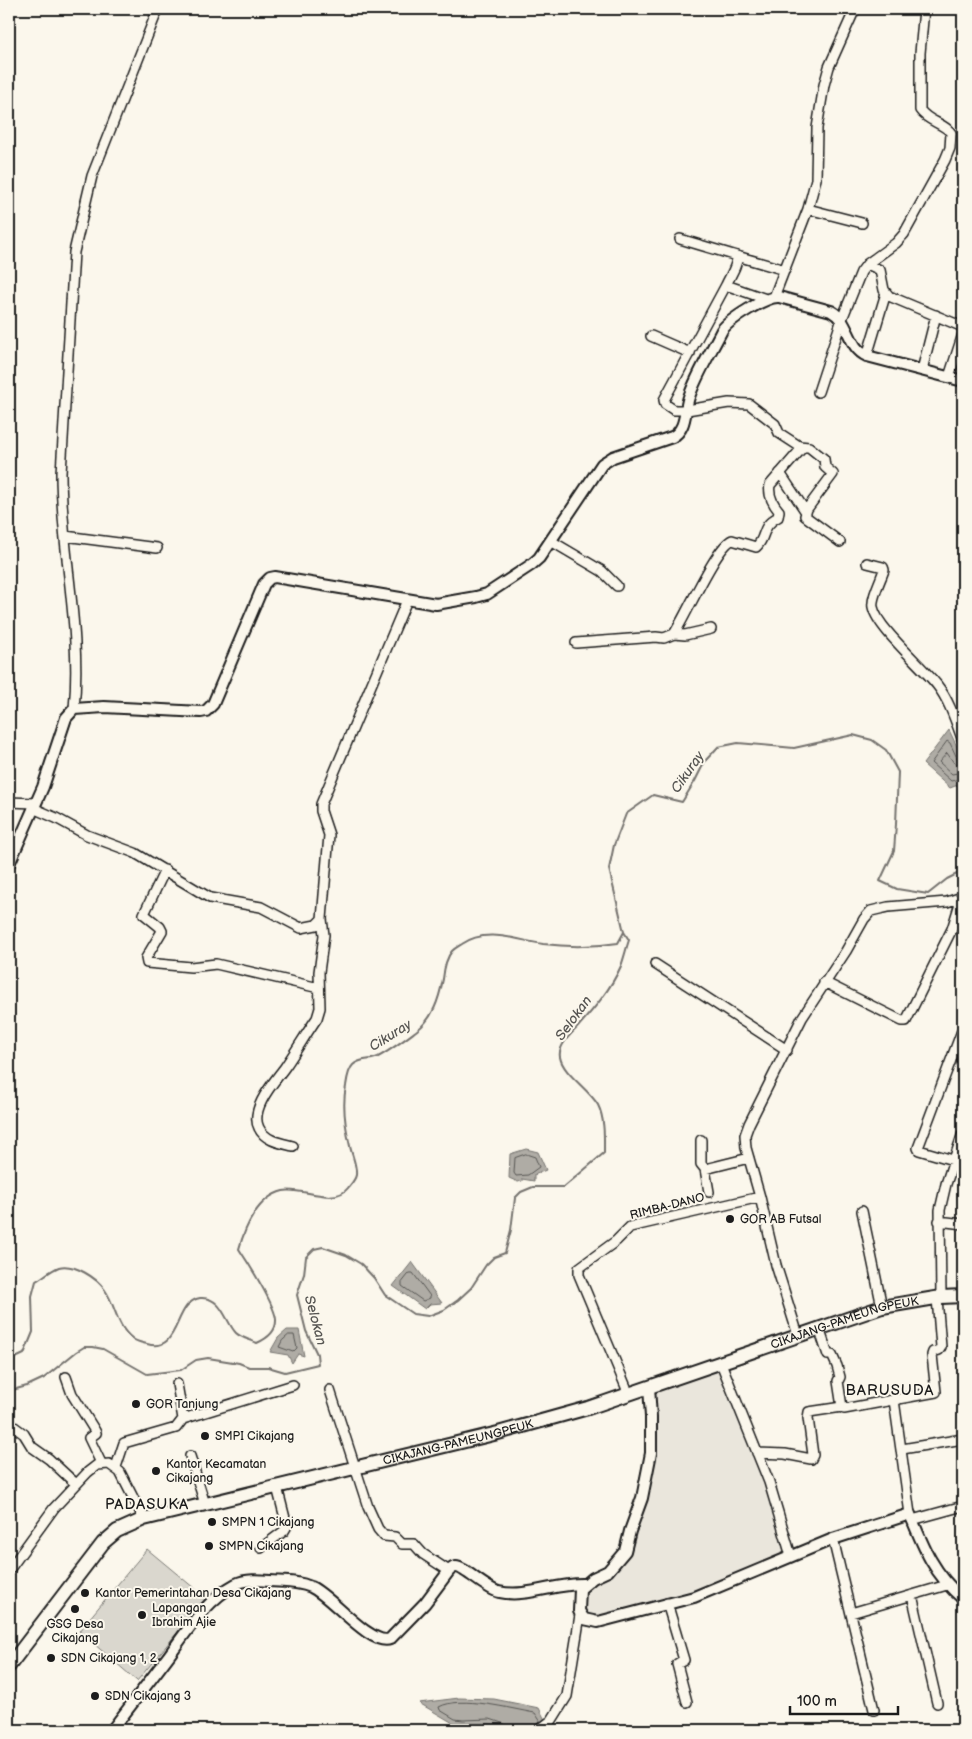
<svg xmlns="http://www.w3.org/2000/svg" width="972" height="1739" viewBox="0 0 972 1739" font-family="'Balsamiq Sans',sans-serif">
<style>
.built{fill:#eae6dc}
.green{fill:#dad7ce;stroke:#7b7a75}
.water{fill:#afaca5;stroke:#74726e}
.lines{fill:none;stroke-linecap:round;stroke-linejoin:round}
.shore{stroke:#575653;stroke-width:1}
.stream{stroke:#74726e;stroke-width:2}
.minor-casing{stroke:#1c1c1c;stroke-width:12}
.tertiary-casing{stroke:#1c1c1c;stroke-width:14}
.primary-casing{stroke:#1c1c1c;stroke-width:16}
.minor{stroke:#fbf7ec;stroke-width:9}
.tertiary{stroke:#fbf7ec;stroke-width:10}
.primary{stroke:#fbf7ec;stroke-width:12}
.poi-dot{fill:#1c1c1c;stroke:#fbf7ec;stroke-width:2}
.labels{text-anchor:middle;stroke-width:4;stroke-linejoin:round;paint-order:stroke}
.street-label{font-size:12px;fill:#1c1c1c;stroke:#fbf7ec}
.poi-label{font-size:12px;fill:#1c1c1c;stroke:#fbf7ec;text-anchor:start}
.water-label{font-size:14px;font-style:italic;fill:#575653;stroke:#fbf7ec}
.quarter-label{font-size:15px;letter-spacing:1px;fill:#1c1c1c;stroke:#fbf7ec}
</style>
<rect width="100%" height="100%" fill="#fbf7ec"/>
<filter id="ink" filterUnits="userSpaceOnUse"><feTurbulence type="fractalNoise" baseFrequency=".02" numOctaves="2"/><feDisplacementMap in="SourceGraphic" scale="10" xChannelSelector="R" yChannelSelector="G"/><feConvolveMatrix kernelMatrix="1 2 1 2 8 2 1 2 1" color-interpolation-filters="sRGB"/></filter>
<g filter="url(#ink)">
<!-- built -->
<path class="built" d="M721,1363L791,1556L694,1597L623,1614L584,1619L580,1589L625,1551L651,1453L649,1387Z"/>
<!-- green -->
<path class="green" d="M147,1549L206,1598L137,1681L79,1631Z"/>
<!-- water -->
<path class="water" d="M949,730L963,759V783L950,788L923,764Z
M526,1149L538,1152L546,1170L534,1175V1181L522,1179V1181L518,1182L509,1178L510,1154Z
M412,1262L442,1303L430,1304L425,1309L393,1286Z
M287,1330H299L304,1356L298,1354L292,1363L288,1355L270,1352L278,1338Z
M459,1698L494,1699L539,1708L545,1720L572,1730H510L489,1724L462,1725L453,1723L419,1703Z"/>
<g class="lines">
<!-- shore -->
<path class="shore" d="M963,760L957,758L950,743L947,741L931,763L951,781L963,778
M963,766L954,763L947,753L939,762L952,774L963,772
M526,1154L535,1157L539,1167L528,1175L516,1176L514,1173L515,1158Z
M410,1273H413L430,1296V1298L423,1301L402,1286V1283Z
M289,1335H294L297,1348L293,1352L279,1347L282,1341Z
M507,1730L505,1724L490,1719L463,1720L455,1719L440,1710L439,1707C461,1695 511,1709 535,1713L541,1722"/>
<!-- stream -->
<path class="stream" d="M9,1361L24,1354L33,1332L32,1296L36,1281C43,1277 51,1270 59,1267C74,1263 97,1278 105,1290C116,1306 116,1326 133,1339C137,1342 143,1343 147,1344C181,1354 173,1302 200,1298C222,1296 226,1323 236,1333C241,1338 251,1340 257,1343C266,1339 276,1332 276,1321C277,1308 247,1261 239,1249C245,1227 258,1197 283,1191C302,1187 334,1206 348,1188C351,1184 355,1180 356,1175C357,1165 352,1156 350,1146C345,1126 342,1106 346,1086C347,1079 348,1070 353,1065C360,1058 370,1061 378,1057C391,1050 404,1040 416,1031C433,1019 439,999 443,979C444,969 446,958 452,951C455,948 459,946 462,944C486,927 516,940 543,944C568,947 593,947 618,943L624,932L609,869L614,845L626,814L653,795L682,802L695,781L705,761L718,747L738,743L794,748L853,735L872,740L886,750L898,772L896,824L894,851L880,881L897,889L928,894L947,879L963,871
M9,1391L27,1386L44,1378L76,1352L84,1347H93L103,1349L147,1374L181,1370L196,1360L208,1358L239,1363L249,1367H268L285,1372L318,1364L317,1354L306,1331L297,1295L304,1274L306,1257L314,1249L323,1247L346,1255L361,1264L374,1278L385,1295L413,1314L428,1316L444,1310L458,1300L471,1288L486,1265L494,1257L505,1253L511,1230L515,1198L521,1192L533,1187H564L604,1153C604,1138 605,1119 598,1105C589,1089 563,1074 560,1057C558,1046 570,1035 577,1028C593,1010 611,989 621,966C624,958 626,949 629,940L624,932"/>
<defs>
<path id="minor" d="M808,209L862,223
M680,239L737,256C738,265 730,276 726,285L766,299
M737,256L785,270
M867,264L880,270L884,290L889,296L963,327
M726,285L664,400L665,404L674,410H687L729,403L749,404L775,424L779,433L799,446L809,447L824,459L825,467L833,474L807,509L805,516L840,542
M774,297L808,209L816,179L817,128L824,85L829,67L855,9
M651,336L690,353
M867,356L886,293
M922,370L936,315
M949,377L963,334
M818,392L842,319L861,272L867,264L896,243L904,234L945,160L950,148L951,133C944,123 928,122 920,110V53L924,9
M780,473L806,512
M65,536L157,548
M551,541L602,571L617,586
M867,563L883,567L884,570C881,579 871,599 873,607C877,628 922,666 937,685C949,700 956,722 963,741
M674,634L685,635L711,629
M576,643L656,637L664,638L674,634C686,616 716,547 732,540L756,547C767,538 760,526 778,517L779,511C773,504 768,495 770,485L803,447
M74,709C82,630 61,551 61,473L74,252L92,176L158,9
M9,802L35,803
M33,808L56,818L87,835L135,853L210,898L261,907L301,928L316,925L322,919
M165,870L144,914L160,927L162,931L146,958L147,963L191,967L216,964L319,988
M655,964L787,1050
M824,982L902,1021H906L952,929L962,897
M701,1140V1164L705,1169L749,1158
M293,1146C281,1143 265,1141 259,1128C249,1109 275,1081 285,1067C296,1051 306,1034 317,1018L320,1008L319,972L324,935L322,919L329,835L321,811V804L407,600
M953,1160L919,1150L918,1148L963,1028
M705,1169L709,1192
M862,1211L882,1307
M939,1221L963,1224
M941,1297L940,1210L946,1184L963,1133
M819,1328L828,1355H832L837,1366L840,1377L838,1381L842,1407
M798,1335L776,1265L760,1197L746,1148L745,1135L749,1124L802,1018L846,951L864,919L871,911L888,907L947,902L962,897L963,893
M721,1363L769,1482L791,1556
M66,1377L72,1394L95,1431L96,1433L89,1438L101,1463
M177,1384L183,1419
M330,1390L368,1507L378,1529L384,1536L395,1537L402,1544H414L423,1554L449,1571
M627,1395L626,1387L579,1275V1268L616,1241L630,1227L760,1197
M894,1400L910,1514
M9,1423L24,1434L32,1447L49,1459L76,1484
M902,1449L963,1439
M757,1453L785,1454L811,1459L813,1455L808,1418L809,1412L842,1407L844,1409L936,1392L932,1355L933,1352L939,1350L941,1347L937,1298
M190,1456L205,1504
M116,1467L124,1443L176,1428L183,1419L293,1385
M912,1520L963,1506
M833,1539L874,1710
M261,1548L284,1531L287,1526L277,1487
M9,1570L54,1508L88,1472L97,1465L109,1464L120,1472L144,1519
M912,1595L937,1703
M667,1603L684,1660L677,1664L687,1702
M851,1613L947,1585
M539,1730L552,1720L567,1696L580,1615"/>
<path id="tertiary" d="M9,864L43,787L66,718L74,709L104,707L201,712L206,711L213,704L264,584L270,578L275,577L436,604L476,597L487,594L531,565L539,558L602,464L613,457L672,437C687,429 684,411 689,397C697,374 711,352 722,330C729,320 766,296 779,297L831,311C850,321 847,347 867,356L963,381
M649,1387L651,1417V1453L642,1498L630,1531L625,1551L608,1571L593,1578L580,1589L579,1611L584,1619L598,1622L694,1597L833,1539L910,1514C924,1549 934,1574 963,1599
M112,1730C130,1706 149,1682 167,1658C187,1631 206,1600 236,1584C246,1579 259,1580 270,1581C283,1582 298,1581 311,1587C330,1595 371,1647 390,1639L425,1603L449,1571C451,1569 453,1567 456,1567C464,1567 486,1589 499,1592C527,1598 556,1583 584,1584"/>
<g id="primary">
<path id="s1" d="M9,1666L103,1543L117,1531L144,1519L498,1433L588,1408L882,1307L941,1297L963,1296"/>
</g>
</defs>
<!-- minor casing -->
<use href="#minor" class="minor-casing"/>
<!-- tertiary casing -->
<use href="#tertiary" class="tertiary-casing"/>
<!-- primary casing -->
<use href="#primary" class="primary-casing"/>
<!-- minor -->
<use href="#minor" class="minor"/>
<!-- tertiary -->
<use href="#tertiary" class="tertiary"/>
<!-- primary -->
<use href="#primary" class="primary"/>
</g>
</g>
<!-- markers -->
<g class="poi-dot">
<circle cx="730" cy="1219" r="5"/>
<circle cx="136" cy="1404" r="5"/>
<circle cx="205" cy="1436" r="5"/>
<circle cx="156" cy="1471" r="5"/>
<circle cx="212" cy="1522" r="5"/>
<circle cx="209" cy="1546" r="5"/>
<circle cx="85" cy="1593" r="5"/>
<circle cx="75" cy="1609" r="5"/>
<circle cx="142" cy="1615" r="5"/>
<circle cx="51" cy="1658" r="5"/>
<circle cx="95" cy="1696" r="5"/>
</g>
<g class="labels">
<!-- street labels -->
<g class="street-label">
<text transform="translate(667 1206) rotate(-14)" y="4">RIMBA-DANO</text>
<text dy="4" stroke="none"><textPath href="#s1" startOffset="931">CIKAJANG-PAMEUNGPEUK</textPath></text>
<text dy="4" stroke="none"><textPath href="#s1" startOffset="526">CIKAJANG-PAMEUNGPEUK</textPath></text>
</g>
<!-- poi labels -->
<g class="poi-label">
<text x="740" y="1223">GOR AB Futsal</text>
<text x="146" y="1408">GOR Tanjung</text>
<text x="215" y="1440">SMPI Cikajang</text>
<text x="166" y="1468">Kantor Kecamatan<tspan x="166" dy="14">Cikajang</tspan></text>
<text x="222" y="1526">SMPN 1 Cikajang</text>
<text x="219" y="1550">SMPN Cikajang</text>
<text x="95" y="1597">Kantor Pemerintahan Desa Cikajang</text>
<text x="152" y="1612">Lapangan<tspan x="152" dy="14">Ibrahim Ajie</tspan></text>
<text x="75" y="1628" text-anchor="middle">GSG Desa<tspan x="75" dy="14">Cikajang</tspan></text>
<text x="61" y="1662">SDN Cikajang 1, 2</text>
<text x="105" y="1700">SDN Cikajang 3</text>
</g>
<!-- water labels -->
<g class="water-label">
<text transform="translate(687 772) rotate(-55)" y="5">Cikuray</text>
<text transform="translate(573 1018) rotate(-54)" y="5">Selokan</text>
<text transform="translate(390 1035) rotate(-32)" y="5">Cikuray</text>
<text transform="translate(316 1320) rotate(75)" y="5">Selokan</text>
</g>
<!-- quarter labels -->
<g class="quarter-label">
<text x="890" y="1395">BARUSUDA</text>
<text x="147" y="1509">PADASUKA</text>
</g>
</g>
<!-- margin -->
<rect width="972" height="1739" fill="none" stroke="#fbf7ec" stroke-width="30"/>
<rect x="15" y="15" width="942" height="1709" fill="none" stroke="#1c1c1c" stroke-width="2" filter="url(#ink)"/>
<!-- scale -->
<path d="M790 1706v8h108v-8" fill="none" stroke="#1c1c1c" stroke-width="2.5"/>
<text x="797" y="1706" font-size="15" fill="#1c1c1c" stroke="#fbf7ec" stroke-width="4" paint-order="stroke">100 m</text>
</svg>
